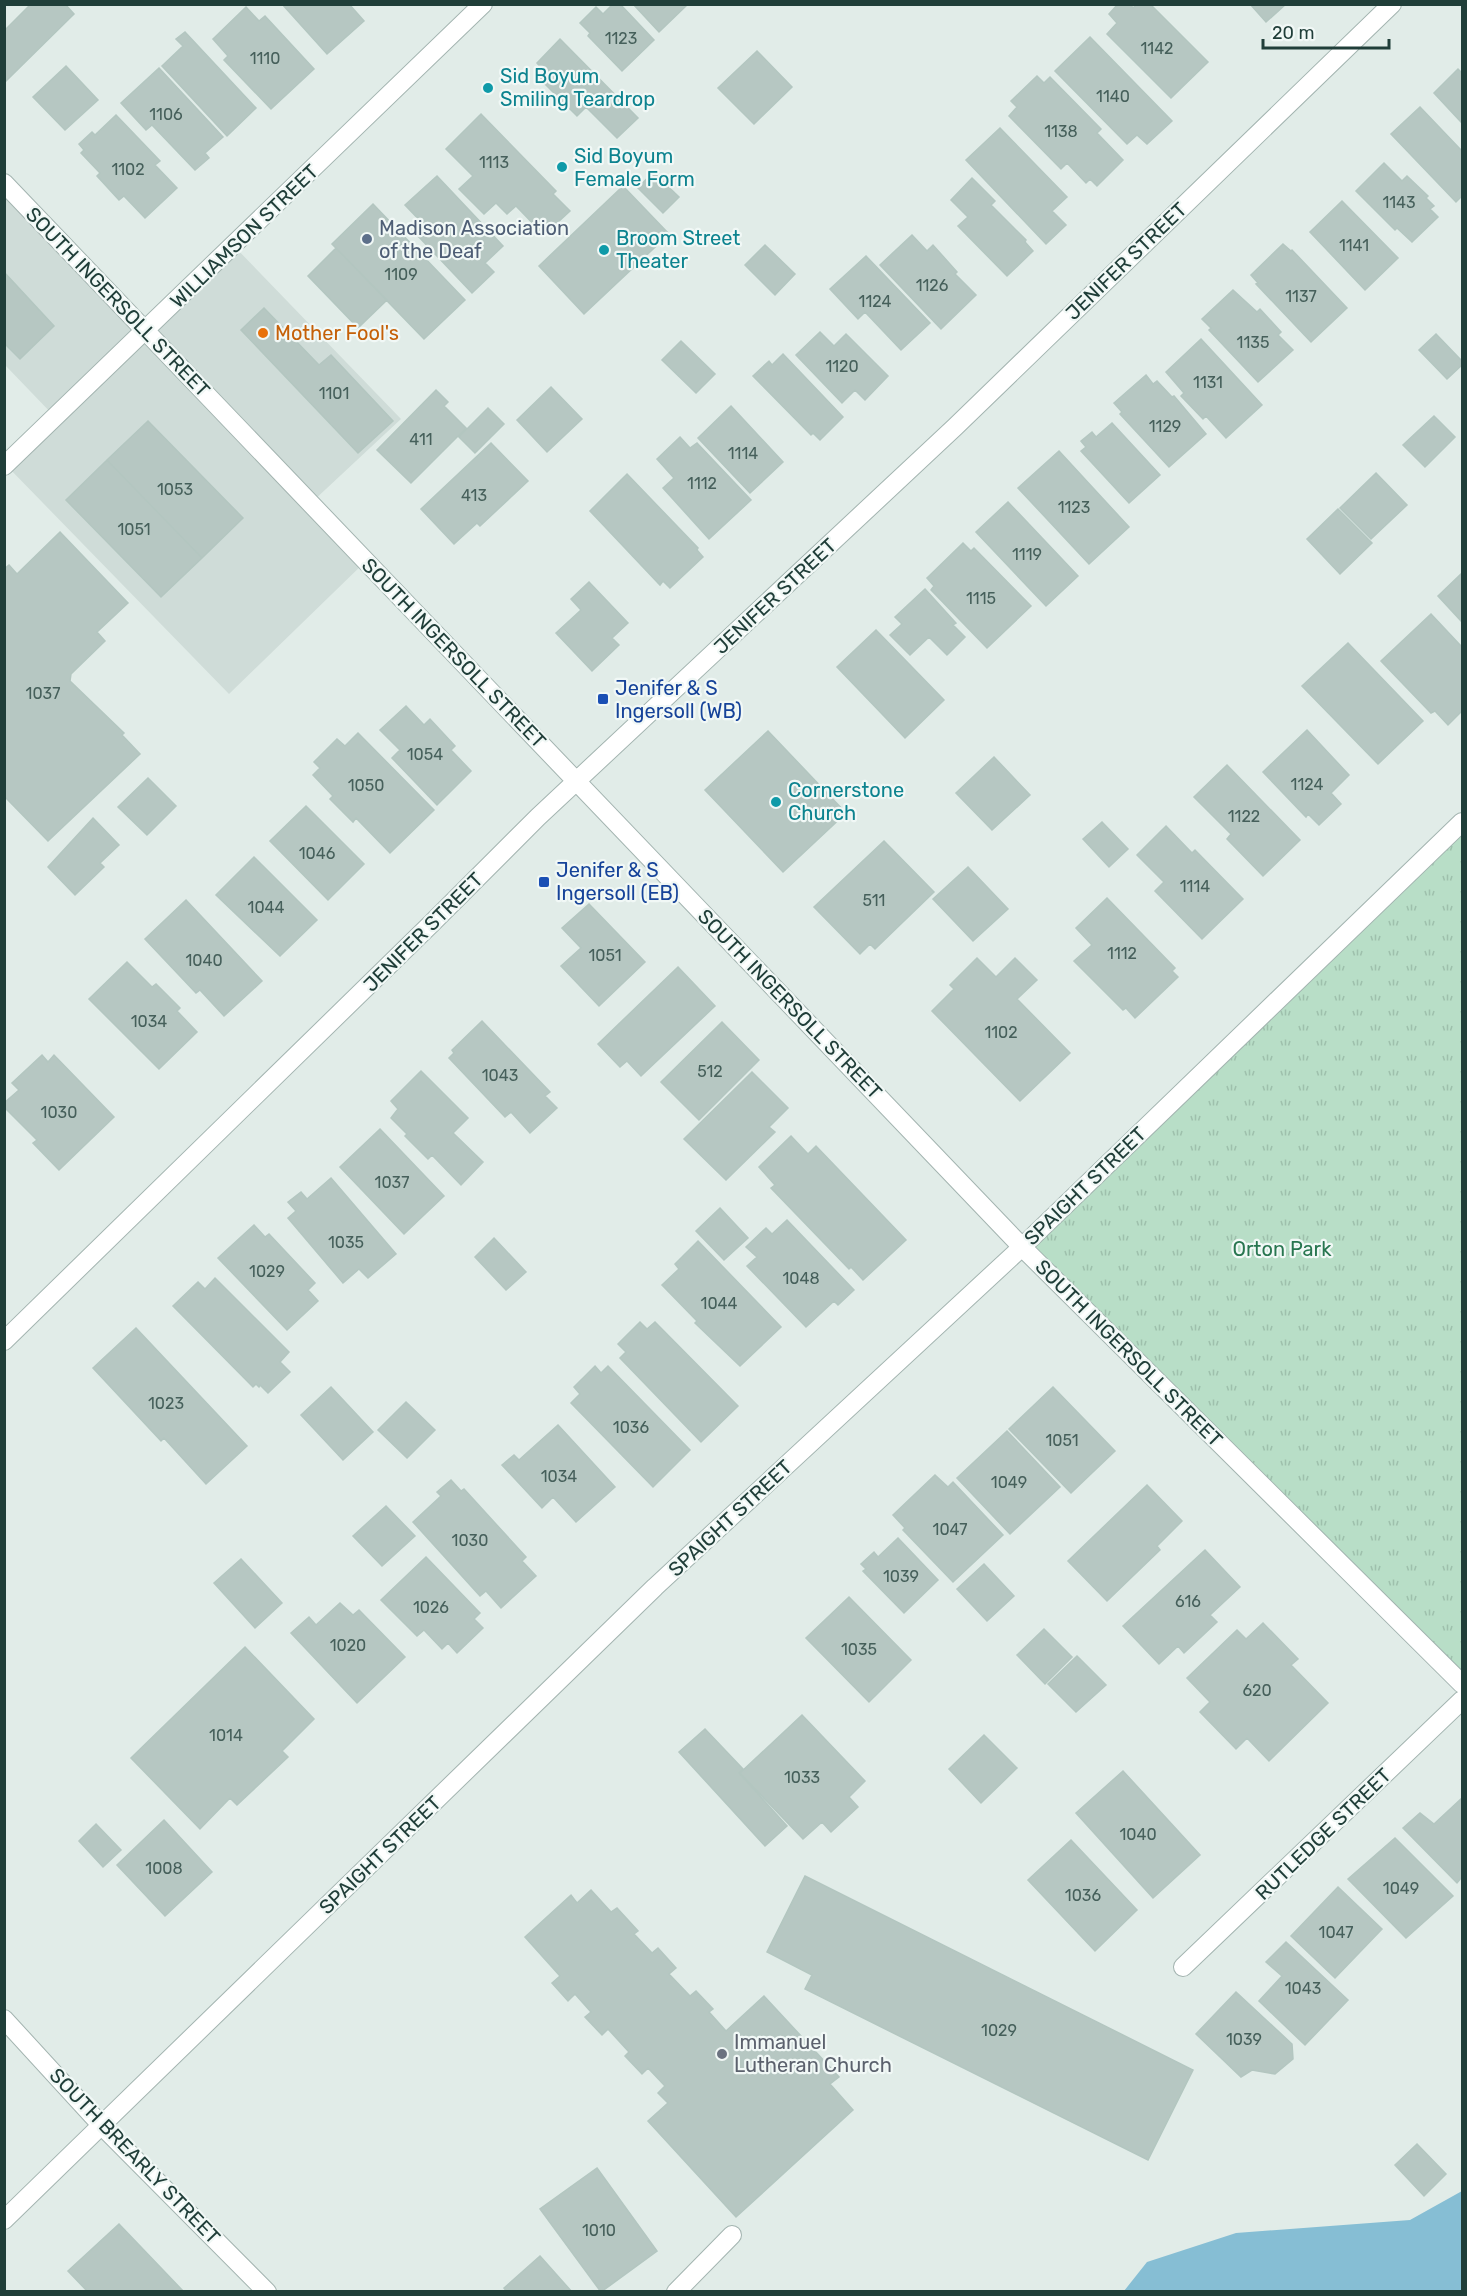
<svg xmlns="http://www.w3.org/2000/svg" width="1467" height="2296" viewBox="0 0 1467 2296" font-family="Rubik,sans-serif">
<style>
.built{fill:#cfdcd8}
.park{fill:url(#park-tufts)}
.water{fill:#86bed4}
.building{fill:#b6c7c2;stroke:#b3c6c0;stroke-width:1.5}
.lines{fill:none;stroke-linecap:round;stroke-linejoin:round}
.minor-casing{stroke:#a3b4b0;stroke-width:20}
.tertiary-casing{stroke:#a3b4b0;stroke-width:20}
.minor{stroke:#fff;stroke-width:18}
.tertiary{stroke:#fff;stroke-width:18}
.culture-dot{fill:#0f9aa8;stroke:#f1f8f6;stroke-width:2}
.service-dot{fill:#5c6f8a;stroke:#f1f8f6;stroke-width:2}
.food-dot{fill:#e8710a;stroke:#f1f8f6;stroke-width:2}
.transit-dot{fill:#1a4fb4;stroke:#f1f8f6;stroke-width:2}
.worship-dot{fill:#6b7280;stroke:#f1f8f6;stroke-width:2}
.labels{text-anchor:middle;stroke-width:4.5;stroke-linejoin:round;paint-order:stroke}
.number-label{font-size:16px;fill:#46605b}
.culture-label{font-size:20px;fill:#0d838f;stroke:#f1f8f6;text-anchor:start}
.service-label{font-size:20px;fill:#4e5e75;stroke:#f1f8f6;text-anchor:start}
.street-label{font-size:20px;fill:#203e39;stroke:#f1f8f6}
.food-label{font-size:20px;fill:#c56008;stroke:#f1f8f6;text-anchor:start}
.transit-label{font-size:20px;fill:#164399;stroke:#f1f8f6;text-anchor:start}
.park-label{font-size:20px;fill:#287650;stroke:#f1f8f6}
.worship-label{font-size:20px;fill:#5b616d;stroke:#f1f8f6;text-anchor:start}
</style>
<defs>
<pattern id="park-tufts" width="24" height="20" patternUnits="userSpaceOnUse" patternTransform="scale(1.5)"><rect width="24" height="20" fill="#b8dec7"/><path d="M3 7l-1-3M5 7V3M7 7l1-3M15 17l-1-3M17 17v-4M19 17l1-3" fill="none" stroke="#9ec0ac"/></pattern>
</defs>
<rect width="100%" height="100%" fill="#e1ece8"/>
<!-- built -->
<path class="built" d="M4,183L146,331L234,246L401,419L311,503L366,561L229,694L6,465L55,417L5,365Z"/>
<!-- park -->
<path class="park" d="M1462,822V1684L1022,1247Z"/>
<!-- water -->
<path class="water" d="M1462,2191V2291H1124L1147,2262L1236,2233L1410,2220Z"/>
<!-- building -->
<path class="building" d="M31,4H65L74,14L4,83V31Z
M282,4H349L364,21L327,54Z
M613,4H620L654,40L622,71L588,36L590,33L580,23L596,7L603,14Z
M633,4H688L659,32Z
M1118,4H1130L1133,8L1137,4H1150L1208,62L1171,98L1107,34L1117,23L1109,14Z
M1250,4H1286L1266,22Z
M246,7L259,21L265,16L314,69L271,109L224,60L228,56L213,39Z
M185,32L256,108L227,136L162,66L183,46L176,39Z
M1090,37L1172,121L1147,144L1137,135L1127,144L1055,71Z
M560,39L638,118L617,138L586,107L577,116L537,76L543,70L537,63Z
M757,51L792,87L754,124L718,88Z
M66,66L98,100L65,130L33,97Z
M159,68L223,137L205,153L209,158L195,170L152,125L146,130L121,103Z
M1458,69L1462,73V123L1434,93Z
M1037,76L1044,83L1050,77L1101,129L1097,133L1123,160L1097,186L1090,179L1086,183L1067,163L1061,169L1009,116L1017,107L1011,101Z
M1420,107L1462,151V196L1456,202L1391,134Z
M481,114L556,191L553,194L570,211L544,235L516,206L507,214L496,203L484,214L459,189L473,176L446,149Z
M116,115L160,161L155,165L177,188L145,218L124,196L119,200L97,176L100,173L81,153L84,150L79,144L92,132L95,135Z
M1000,128L1067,197L1052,211L1066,225L1046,244L966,160Z
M1384,163L1402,181L1407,176L1428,196L1426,198L1434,206L1430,209L1438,217L1412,242L1397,228L1395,230L1356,191Z
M653,172L679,197L663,213L638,188Z
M437,176L503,246L485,263L494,272L472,293L418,236L427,228L405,205Z
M972,178L995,201L991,205L1026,240L1025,242L1033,251L1007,276L958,226L968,217L951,200Z
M623,186L669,234L584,314L539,266Z
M1342,201L1398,258L1365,290L1310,232Z
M373,204L465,300L424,339L332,244Z
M912,235L927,251L933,245L957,272L955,274L976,295L941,329L880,265Z
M1283,244L1291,251L1292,250L1347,308L1311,342L1256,284L1258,283L1251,275Z
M765,245L795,274L775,295L745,265Z
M336,248L387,300L358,328L308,276Z
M866,256L930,323L901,350L865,312L858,319L830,289Z
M4,272L54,326L20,359L4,343Z
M1233,290L1257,312L1260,309L1281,332L1278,335L1293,350L1258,382L1209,330L1211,328L1202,319Z
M264,308L319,365L331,355L393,421L358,453L241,330Z
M820,332L834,346L846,334L888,376L865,400L855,390L842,403L796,355Z
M1436,334L1462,361V365L1447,379L1419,350Z
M1201,339L1262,405L1226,438L1206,416L1203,419L1181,396L1184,393L1166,372Z
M681,341L715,374L696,393L662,360Z
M783,354L843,417L820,440L813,433L811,435L753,376L769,361L772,365Z
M1146,375L1153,384L1157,381L1172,397L1174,396L1206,434L1169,467L1120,414L1122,412L1114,403Z
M551,387L582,419L547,452L517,420Z
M436,390L448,402L444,406L466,428L411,483L377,450Z
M731,406L783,462L750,493L698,438Z
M488,408L504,424L475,453L459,437Z
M1434,416L1455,437L1425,467L1403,445Z
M148,421L243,518L202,558L107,460Z
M1112,423L1160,475L1129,503L1081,451L1086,447L1081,441L1092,432L1096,437Z
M680,437L690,448L697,443L751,500L709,539L663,488L674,478L657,459Z
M491,443L528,481L480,526L477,523L454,544L421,509Z
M1059,451L1129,527L1089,564L1018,488Z
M107,460L202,558L161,597L66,500Z
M1376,473L1407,505L1371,539L1340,508Z
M627,474L698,548L697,550L703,557L670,588L663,581L660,585L590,511Z
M1008,502L1078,576L1046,606L976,532Z
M1338,509L1372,543L1340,574L1307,539Z
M60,532L128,603L97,632L105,641L71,674L70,681L124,733L122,735L140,754L48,841L4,796V569L9,565L17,574Z
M963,543L971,551L974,548L1031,606L987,648L931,590L934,586L927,578Z
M1462,573V622L1438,596Z
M589,582L628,623L612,638L619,645L592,671L556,633L581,610L571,599Z
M925,589L956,623L953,625L965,637L947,655L929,637L910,655L890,635L902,624L895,617Z
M1431,614L1462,647V711L1448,725L1435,711L1431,713L1381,661Z
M876,630L944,700L905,738L837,667Z
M1348,643L1423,721L1378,764L1302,686Z
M406,706L424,725L430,719L455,746L451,750L471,771L437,805L392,758L400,750L380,730Z
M1307,730L1349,775L1331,793L1341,804L1319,825L1308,814L1306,817L1263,772Z
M768,731L846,813L783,872L705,790Z
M358,733L434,810L390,853L356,818L353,822L330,799L333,796L313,775L320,768L314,762L337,739L345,746Z
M994,757L1030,795L992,830L956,793Z
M1227,765L1300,840L1263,876L1227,839L1231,834L1194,797Z
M148,778L176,806L147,835L118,807Z
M306,806L364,864L328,900L270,841Z
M93,818L119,845L100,863L104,867L75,895L48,867Z
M1102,822L1128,849L1109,867L1083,839Z
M1166,826L1192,853L1195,850L1243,899L1202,939L1155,891L1164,882L1137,855Z
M884,841L934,892L875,949L870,944L860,954L814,907Z
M254,857L317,920L280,956L216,895Z
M968,867L1008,909L973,941L933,899Z
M1107,898L1175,968L1172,971L1178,977L1135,1018L1126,1008L1123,1010L1074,961L1092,945L1076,928Z
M186,900L262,981L224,1016L200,990L196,993L145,939Z
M589,904L645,962L599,1006L561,966L581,948L562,928Z
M977,958L996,977L1015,958L1037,980L1017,999L1070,1053L1020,1101L932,1011L954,989L950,985Z
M127,962L152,987L156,984L180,1008L177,1011L197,1032L159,1069L89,999Z
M678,967L715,1006L641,1076L627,1061L620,1067L598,1044Z
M482,1021L550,1092L545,1096L557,1108L530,1133L511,1112L505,1117L449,1058L454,1053L452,1050Z
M722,1022L759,1060L699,1120L661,1082Z
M42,1055L48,1062L54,1055L114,1117L59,1170L33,1143L37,1140L4,1107V1103L19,1090L12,1083Z
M421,1071L468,1118L453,1133L483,1162L461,1185L432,1155L428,1159L405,1136L407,1134L391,1118L398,1109L391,1101Z
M752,1072L788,1108L769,1127L775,1132L726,1180L684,1139Z
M380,1129L444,1196L404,1234L340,1167Z
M791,1136L808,1154L816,1146L906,1240L863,1280L851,1267L849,1269L771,1188L775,1185L759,1167Z
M331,1178L396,1254L368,1278L359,1269L343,1283L288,1218L296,1211L288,1202L301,1192L307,1199Z
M720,1208L748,1238L724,1260L696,1231Z
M787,1220L854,1290L838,1305L834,1301L806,1327L747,1266L757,1257L746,1247L766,1228L772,1234Z
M254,1225L265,1237L269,1234L315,1283L308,1290L318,1301L287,1330L218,1258Z
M494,1238L526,1272L506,1290L475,1257Z
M698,1241L781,1327L740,1366L695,1323L697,1321L662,1285L679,1269L675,1264Z
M215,1278L289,1352L280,1362L290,1372L268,1393L260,1385L259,1387L256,1384L253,1387L173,1306L198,1282L205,1289Z
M640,1322L647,1329L655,1322L738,1406L701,1442L620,1358L626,1352L618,1344Z
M136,1328L247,1446L206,1484L164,1438L161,1441L93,1368Z
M595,1366L601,1373L608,1366L690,1450L653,1487L571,1403L580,1394L574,1387Z
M331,1387L373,1432L343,1460L301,1415Z
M1053,1387L1115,1451L1071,1493L1009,1429Z
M406,1402L435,1430L407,1458L378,1430Z
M558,1425L615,1487L576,1522L553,1497L542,1508L502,1465L514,1455L519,1460Z
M1007,1431L1060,1487L1010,1534L957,1478Z
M935,1475L948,1487L953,1482L1003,1535L953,1582L903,1530L905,1528L893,1515Z
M451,1480L461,1491L464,1489L526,1557L522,1561L536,1576L501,1608L486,1591L480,1596L413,1522L441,1496L437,1492Z
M1147,1485L1182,1521L1157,1546L1160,1550L1107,1601L1068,1561Z
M386,1506L415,1536L382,1566L353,1536Z
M898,1538L938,1580L904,1613L863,1571L866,1569L861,1564L874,1552L878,1557Z
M1205,1550L1240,1587L1210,1615L1217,1622L1184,1653L1178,1646L1159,1664L1123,1626Z
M426,1557L480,1613L474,1619L483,1628L457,1653L448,1643L442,1649L424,1630L417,1636L381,1600Z
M241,1559L282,1603L255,1628L214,1583Z
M984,1564L1014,1596L987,1621L957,1589Z
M849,1597L911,1660L869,1702L806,1638Z
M340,1603L353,1615L359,1610L405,1657L357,1703L291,1633L309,1617L316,1625Z
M1263,1623L1298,1659L1291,1665L1328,1703L1269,1761L1247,1738L1236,1749L1200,1712L1210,1702L1187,1678L1237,1630L1246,1639Z
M1044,1629L1072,1657L1045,1684L1017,1655Z
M245,1647L314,1719L282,1751L288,1757L237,1805L230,1798L200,1829L131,1758Z
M1077,1656L1106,1685L1076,1712L1048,1684Z
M802,1715L865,1781L849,1797L858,1807L831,1832L822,1822L803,1839L740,1773Z
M705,1729L743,1769L739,1773L787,1826L765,1846L679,1752Z
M984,1735L1017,1768L981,1803L949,1769Z
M1123,1771L1200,1855L1153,1898L1076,1813Z
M1462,1798V1877L1457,1883L1403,1828L1420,1813L1434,1824Z
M164,1820L212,1872L165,1916L117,1865Z
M96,1824L121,1850L103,1867L79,1841Z
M1395,1838L1453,1896L1406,1938L1348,1879Z
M1071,1840L1137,1910L1095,1951L1028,1880Z
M805,1876L1193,2070L1148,2160L805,1989L812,1975L767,1952Z
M1338,1887L1382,1929L1335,1978L1291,1936Z
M591,1890L611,1912L617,1908L638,1931L634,1934L652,1953L658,1948L676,1968L669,1974L690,1996L696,1991L713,2009L709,2012L726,2031L764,1996L839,2077L830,2084L853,2110L736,2217L648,2121L668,2103L658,2093L665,2086L648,2068L642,2074L625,2056L629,2052L608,2029L602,2035L585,2017L591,2012L575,1994L568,2001L552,1983L560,1976L525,1937L571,1895L577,1903Z
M1286,1942L1348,2000L1305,2045L1259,2001L1282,1976L1266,1962Z
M1236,1992L1292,2044L1293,2059L1275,2074L1252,2070L1241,2077L1196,2034Z
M1417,2144L1446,2174L1424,2196L1395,2165Z
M597,2168L657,2251L601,2292L540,2209Z
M119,2224L184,2292H88L68,2271Z
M540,2256L572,2292H507L504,2288Z"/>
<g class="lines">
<defs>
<path id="minor" d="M4,183L1022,1247L1462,1684
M4,1341L432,923L538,817L955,427L1392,4
M1183,1967L1462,1700
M4,2019L102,2126L267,2292
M4,2220L655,1587L1022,1247L1462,822
M676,2292L732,2235"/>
<path id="tertiary" d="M4,466L483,4"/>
</defs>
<!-- minor casing -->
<use href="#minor" class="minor-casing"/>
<!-- tertiary casing -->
<use href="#tertiary" class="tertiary-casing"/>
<!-- minor -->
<use href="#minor" class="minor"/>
<!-- tertiary -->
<use href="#tertiary" class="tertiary"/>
</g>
<!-- markers -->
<g class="culture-dot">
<circle cx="488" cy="88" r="6"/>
<circle cx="562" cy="167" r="6"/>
<circle cx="604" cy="250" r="6"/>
<circle cx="776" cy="802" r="6"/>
</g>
<circle class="service-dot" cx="367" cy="239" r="6"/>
<circle class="food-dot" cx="263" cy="333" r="6"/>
<g class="transit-dot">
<rect x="597" y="693" width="12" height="12" rx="3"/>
<rect x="538" y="876" width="12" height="12" rx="3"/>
</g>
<circle class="worship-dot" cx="722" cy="2054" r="6"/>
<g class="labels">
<!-- number labels -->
<g class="number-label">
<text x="621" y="44">1123</text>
<text x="1157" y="54">1142</text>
<text x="265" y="64">1110</text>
<text x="1113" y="102">1140</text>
<text x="166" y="120">1106</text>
<text x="1061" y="137">1138</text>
<text x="494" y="168">1113</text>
<text x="128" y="175">1102</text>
<text x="1399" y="208">1143</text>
<text x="1354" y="251">1141</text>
<text x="401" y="280">1109</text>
<text x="932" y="291">1126</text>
<text x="1301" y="302">1137</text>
<text x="875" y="307">1124</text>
<text x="1253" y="348">1135</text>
<text x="842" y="372">1120</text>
<text x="1208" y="388">1131</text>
<text x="334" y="399">1101</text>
<text x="1165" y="432">1129</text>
<text x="421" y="445">411</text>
<text x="743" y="459">1114</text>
<text x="702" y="489">1112</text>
<text x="175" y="495">1053</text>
<text x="474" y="501">413</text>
<text x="1074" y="513">1123</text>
<text x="134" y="535">1051</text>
<text x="1027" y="560">1119</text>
<text x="981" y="604">1115</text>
<text x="43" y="699">1037</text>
<text x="425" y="760">1054</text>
<text x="1307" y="790">1124</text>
<text x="366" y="791">1050</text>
<text x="1244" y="822">1122</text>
<text x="317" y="859">1046</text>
<text x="1195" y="892">1114</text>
<text x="874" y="906">511</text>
<text x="266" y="913">1044</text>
<text x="1122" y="959">1112</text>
<text x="605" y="961">1051</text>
<text x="204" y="966">1040</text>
<text x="149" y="1027">1034</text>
<text x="1001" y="1038">1102</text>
<text x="710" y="1077">512</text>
<text x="500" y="1081">1043</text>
<text x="59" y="1118">1030</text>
<text x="392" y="1188">1037</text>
<text x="346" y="1248">1035</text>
<text x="267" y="1277">1029</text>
<text x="801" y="1284">1048</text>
<text x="719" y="1309">1044</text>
<text x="166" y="1409">1023</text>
<text x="631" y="1433">1036</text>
<text x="1062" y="1446">1051</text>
<text x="559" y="1482">1034</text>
<text x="1009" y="1488">1049</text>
<text x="950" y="1535">1047</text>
<text x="470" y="1546">1030</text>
<text x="901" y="1582">1039</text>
<text x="1188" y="1607">616</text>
<text x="431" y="1613">1026</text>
<text x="348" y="1651">1020</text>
<text x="859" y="1655">1035</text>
<text x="1257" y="1696">620</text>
<text x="226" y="1741">1014</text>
<text x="802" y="1783">1033</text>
<text x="1138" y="1840">1040</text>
<text x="164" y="1874">1008</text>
<text x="1401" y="1894">1049</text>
<text x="1083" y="1901">1036</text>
<text x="1336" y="1938">1047</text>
<text x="1303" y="1994">1043</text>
<text x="999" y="2036">1029</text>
<text x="1244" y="2045">1039</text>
<text x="599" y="2236">1010</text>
</g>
<!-- culture labels -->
<g class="culture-label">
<text x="500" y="83">Sid Boyum<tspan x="500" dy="23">Smiling Teardrop</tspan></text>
<text x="574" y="163">Sid Boyum<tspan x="574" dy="23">Female Form</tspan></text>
<text x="616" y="245">Broom Street<tspan x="616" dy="23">Theater</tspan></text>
<text x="788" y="797">Cornerstone<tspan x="788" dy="23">Church</tspan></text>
</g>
<!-- service labels -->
<g class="service-label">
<text x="379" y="235">Madison Association<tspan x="379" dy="23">of the Deaf</tspan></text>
</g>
<!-- street labels -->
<g class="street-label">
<text transform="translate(244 236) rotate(-44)" y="7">WILLIAMSON STREET</text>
<text transform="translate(1126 261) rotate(-44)" y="7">JENIFER STREET</text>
<text transform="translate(118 302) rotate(46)" y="7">SOUTH INGERSOLL STREET</text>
<text transform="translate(775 596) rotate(-43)" y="7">JENIFER STREET</text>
<text transform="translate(454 653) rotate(46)" y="7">SOUTH INGERSOLL STREET</text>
<text transform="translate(423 932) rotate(-45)" y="7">JENIFER STREET</text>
<text transform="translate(790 1004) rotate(46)" y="7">SOUTH INGERSOLL STREET</text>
<text transform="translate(1085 1186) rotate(-44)" y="7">SPAIGHT STREET</text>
<text transform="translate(1129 1353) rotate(45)" y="7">SOUTH INGERSOLL STREET</text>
<text transform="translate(730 1518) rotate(-43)" y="7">SPAIGHT STREET</text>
<text transform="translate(1323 1834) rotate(-44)" y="7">RUTLEDGE STREET</text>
<text transform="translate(380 1855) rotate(-44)" y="7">SPAIGHT STREET</text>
<text transform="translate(135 2156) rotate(46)" y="7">SOUTH BREARLY STREET</text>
</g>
<!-- food labels -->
<g class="food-label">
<text x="275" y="340">Mother Fool's</text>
</g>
<!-- transit labels -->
<g class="transit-label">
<text x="615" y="695">Jenifer &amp; S<tspan x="615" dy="23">Ingersoll (WB)</tspan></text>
<text x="556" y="877">Jenifer &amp; S<tspan x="556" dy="23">Ingersoll (EB)</tspan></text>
</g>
<!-- park labels -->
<g class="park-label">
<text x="1282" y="1256">Orton Park</text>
</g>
<!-- worship labels -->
<g class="worship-label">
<text x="734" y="2049">Immanuel<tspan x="734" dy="23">Lutheran Church</tspan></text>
</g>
</g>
<!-- border -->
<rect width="1467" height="2296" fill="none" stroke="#203e39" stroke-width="12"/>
<!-- scale -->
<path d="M1263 39v9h126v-9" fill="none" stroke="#203e39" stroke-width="3"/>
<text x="1272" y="39" font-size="18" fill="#203e39" stroke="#f1f8f6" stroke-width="4.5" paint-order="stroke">20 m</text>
</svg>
